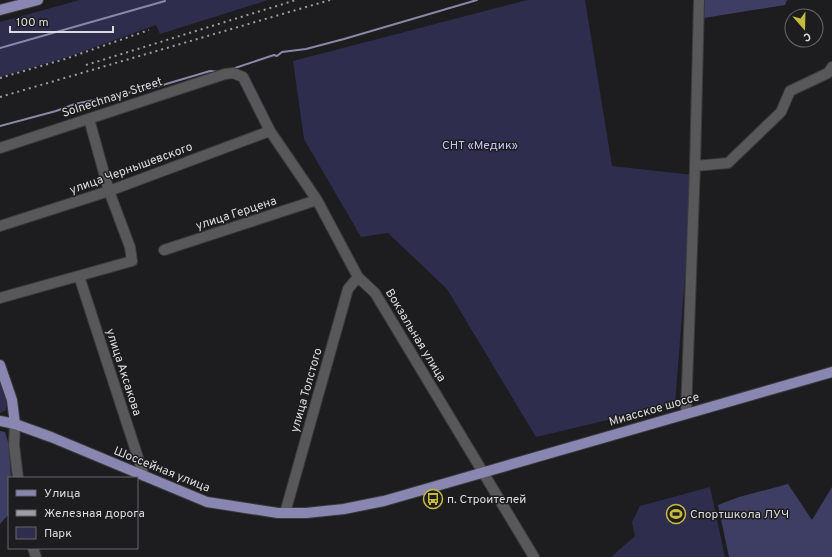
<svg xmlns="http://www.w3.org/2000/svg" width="832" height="557" viewBox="0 0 832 557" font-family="Overpass,sans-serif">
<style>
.green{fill:#2e2d4e}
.forest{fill:#3e3d64}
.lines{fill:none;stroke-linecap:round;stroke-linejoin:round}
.stream{stroke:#8989a7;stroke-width:2}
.minor-casing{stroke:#3a3a3d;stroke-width:12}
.major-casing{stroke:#3a3a3d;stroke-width:12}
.minor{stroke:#58585b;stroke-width:10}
.major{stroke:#8987b1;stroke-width:10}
.rail{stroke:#9e9ea0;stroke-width:2;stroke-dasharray:2 4;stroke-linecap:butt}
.labels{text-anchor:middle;stroke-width:3;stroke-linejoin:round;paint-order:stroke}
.street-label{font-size:12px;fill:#dcdcde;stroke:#1d1d20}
.park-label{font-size:12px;fill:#c4c4fc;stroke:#1d1d20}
.poi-label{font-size:12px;fill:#dcdcde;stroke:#1d1d20;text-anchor:start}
</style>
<rect width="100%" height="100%" fill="#1d1d20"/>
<!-- green -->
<path class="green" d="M80,0H268L160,34L156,25L65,58L0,77V22Z
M527,0H585L612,166L693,175L675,404L536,437L447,289L388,233L361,237L304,139L293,61Z
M0,383L7,402L6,410L0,413Z
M710,487L725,557H611L635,536L632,522L640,506Z"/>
<!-- forest -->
<path class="forest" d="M705,0H787L785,5L704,18Z
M0,431L5,432L9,445L11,478H9V514L0,524Z
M788,484L812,520L832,487V557H729L718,505L739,497Z"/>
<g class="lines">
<!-- stream -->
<path class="stream" d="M0,48L165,1
M232,69L274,55L277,56L282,52L306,49L344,39L477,0
M0,126L56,111L75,104L156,87L210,71L219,72"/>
<defs>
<path id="minor" d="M0,148L225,74L233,73L243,77L270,131L317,200L358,277L375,293L534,557
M695,166L728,163L781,112L790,91L828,73L832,67
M0,226L109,191L270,131
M164,250L317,200
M79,276L144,476
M0,298L132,261L130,247L109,191L89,119
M686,413L695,166L699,0
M15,424L14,445L18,478
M285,513L348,289L358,277
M33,548L36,557"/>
<path id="major" d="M0,10L38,0
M0,365L12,400L15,424
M0,421L15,424L51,437L207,502L278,513H306L344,509L384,501L832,372"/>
</defs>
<!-- minor casing -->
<use href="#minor" class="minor-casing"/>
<!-- major casing -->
<use href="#major" class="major-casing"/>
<!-- minor -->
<use href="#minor" class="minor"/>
<!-- major -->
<use href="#major" class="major"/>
<!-- rail -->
<path class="rail" d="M86,65L296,0
M0,78L65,59L149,30
M0,97L330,0"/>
</g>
<!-- icons -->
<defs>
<symbol id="bus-ring" viewBox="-11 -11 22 22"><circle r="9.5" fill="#1d1d20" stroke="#c5bc3d" stroke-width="1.5"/><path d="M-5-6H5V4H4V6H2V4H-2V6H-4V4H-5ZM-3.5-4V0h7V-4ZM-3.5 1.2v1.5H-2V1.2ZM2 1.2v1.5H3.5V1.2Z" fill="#c5bc3d"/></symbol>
<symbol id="stadium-ring" viewBox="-11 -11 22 22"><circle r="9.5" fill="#1d1d20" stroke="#c5bc3d" stroke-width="1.5"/><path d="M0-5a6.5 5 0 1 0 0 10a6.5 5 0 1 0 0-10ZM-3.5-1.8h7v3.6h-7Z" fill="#c5bc3d"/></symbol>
</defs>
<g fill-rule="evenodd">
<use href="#bus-ring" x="422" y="488" width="22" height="22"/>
<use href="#stadium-ring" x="665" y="503" width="22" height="22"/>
</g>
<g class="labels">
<!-- street labels -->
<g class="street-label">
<text transform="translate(112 97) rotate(-18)" y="4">Solnechnaya Street</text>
<text transform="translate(131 168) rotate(-20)" y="4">улица Чернышевского</text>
<text transform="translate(236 213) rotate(-18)" y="4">улица Герцена</text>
<text transform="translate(416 335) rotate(59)" y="4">Вокзальная улица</text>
<text transform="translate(124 372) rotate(72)" y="4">улица Аксакова</text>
<text transform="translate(306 390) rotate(-74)" y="4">улица Толстого</text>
<text transform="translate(654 409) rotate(-16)" y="4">Миасское шоссе</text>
<text transform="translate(162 469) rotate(22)" y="4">Шоссейная улица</text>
</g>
<!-- park labels -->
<g class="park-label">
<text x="480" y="149">СНТ «Медик»</text>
</g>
<!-- poi labels -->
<g class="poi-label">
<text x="447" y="503">п. Строителей</text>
<text x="690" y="518">Спортшкола ЛУЧ</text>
</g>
</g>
<!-- legend -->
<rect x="8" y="477" width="130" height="72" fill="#1d1d20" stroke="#69696c"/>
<rect x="16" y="490" width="20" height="6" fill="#8987b1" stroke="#69696c"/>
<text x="44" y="497" font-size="12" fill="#dcdcde">Улица</text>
<rect x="16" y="510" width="20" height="6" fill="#9e9ea0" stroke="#69696c"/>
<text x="44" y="517" font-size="12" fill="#dcdcde">Железная дорога</text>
<rect x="16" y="527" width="20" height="12" fill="#2e2d4e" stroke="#69696c"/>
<text x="44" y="537" font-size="12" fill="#dcdcde">Парк</text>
<!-- north arrow -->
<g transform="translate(804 28) rotate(160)"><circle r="19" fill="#1d1d20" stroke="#69696c"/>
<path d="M0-3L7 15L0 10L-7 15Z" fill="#c5bc3d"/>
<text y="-6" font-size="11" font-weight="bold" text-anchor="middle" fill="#dcdcde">С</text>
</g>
<!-- scale -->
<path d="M10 26v6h103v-6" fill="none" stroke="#dcdcde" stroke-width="2"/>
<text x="16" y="26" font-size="12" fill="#dcdcde" stroke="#1d1d20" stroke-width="3" paint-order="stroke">100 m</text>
</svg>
